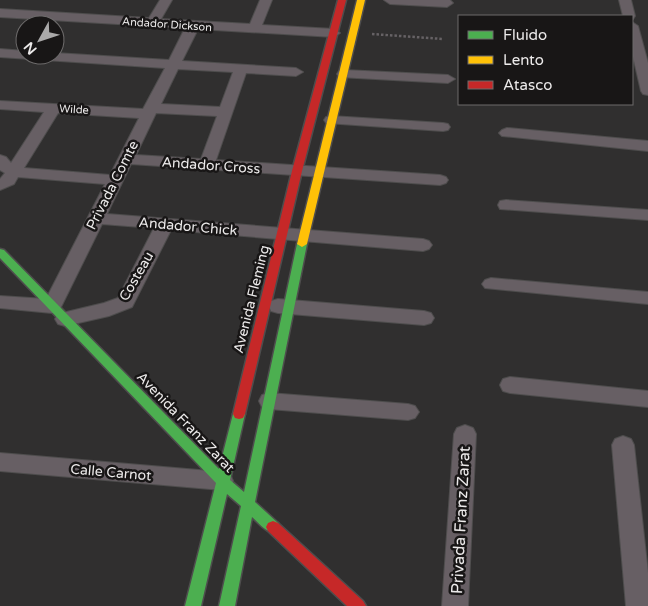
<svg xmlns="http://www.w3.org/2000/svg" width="648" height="606" viewBox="0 0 648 606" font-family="'Varela Round',sans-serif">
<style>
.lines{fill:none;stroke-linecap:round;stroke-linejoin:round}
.street-casing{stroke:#4e4d4d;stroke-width:2}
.fast-casing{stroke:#4e4d4d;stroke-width:3}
.slow-casing{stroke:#4e4d4d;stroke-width:3}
.jam-casing{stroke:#4e4d4d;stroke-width:3}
.path{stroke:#666265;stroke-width:2.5;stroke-dasharray:2.5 2;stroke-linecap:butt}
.street{fill:#675f64;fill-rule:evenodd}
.fast{fill:#4caf50;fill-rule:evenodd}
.slow{fill:#ffc107;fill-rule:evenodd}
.jam{fill:#c62828;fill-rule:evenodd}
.labels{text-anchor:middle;stroke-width:5;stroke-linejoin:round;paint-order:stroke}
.far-street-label{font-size:11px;fill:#eceaea;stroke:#181616}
.street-label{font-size:14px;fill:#eceaea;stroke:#181616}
.near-street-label{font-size:16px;fill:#eceaea;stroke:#181616}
</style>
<rect width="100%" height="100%" fill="#302f2f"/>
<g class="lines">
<defs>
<path id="street" d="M160,0H172L161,19L250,24L260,0H272L262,25L334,29L340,33L334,37L198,29L182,61L296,68L303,72L296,76L246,73L216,160L440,175L446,177L448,180L446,183L440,185L131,164L107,214L423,239L429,241L432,245L429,249L423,251L171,230L132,307L109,316L65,326L58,324L55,319L58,314L104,303L118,298L154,228L102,224L59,311L52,313L0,308V296L46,299L105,184L18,177L14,184L0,190V179L5,173L0,170V155L6,157L11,163L44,112L0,109V101L143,109L165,68L0,57V49L25,51V55H55V53L169,60L185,28L0,17V9L149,18ZM178,69L233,72L220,107L161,104ZM58,113L139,118L110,175L24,168ZM156,113L217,116L201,159L136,155Z
M384,0H450L453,3L447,7L390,4Z
M619,0H631L635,16L633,19H632V16H623Z
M632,22L638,26L648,63V95L643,94L641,91L632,52Z
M344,70L448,75L455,79L448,83L339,77L337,74L339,71Z
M331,116L443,123L448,124L450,127L448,130L443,131L326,123L324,120L326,117Z
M507,128L648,141V151L502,136L499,133L502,130Z
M506,200L648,210V220L500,209L498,205L500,201Z
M491,278L648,292V304L485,288L482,284L485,280Z
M278,299L424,311L431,313L434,318L431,323L424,325L278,313L271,311L269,306L271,301Z
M510,377L648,391V407L510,393L503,391L500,385L503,379Z
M269,393L408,404L415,406L419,412L415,418L408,420L269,409L262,407L259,401L262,395Z
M465,425L473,428L476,434L468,606H442L454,434L457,428Z
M623,436L631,439L634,445L648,573V606H626L612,445L615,439Z
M0,453L222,472L230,474L233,481L230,488L222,490L0,471Z"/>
<path id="fast" d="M302,241L307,244L255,502L278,523L280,527L278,531C267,535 260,524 252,517L235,606H219L241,506L227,494L201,606H185L216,483L0,258V249L4,250L219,469L233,414L235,410L239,409L243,410L245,414L230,480L244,492L297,244Z"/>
<path id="slow" d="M357,0H365L307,244L302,247L297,244Z"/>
<path id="jam" d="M338,0H346L302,171L245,414L243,418L239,419L235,418L233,414L292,171Z
M273,521L278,523L363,601L366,606H347L268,531L266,527L268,523Z"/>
</defs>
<!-- street casing -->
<use href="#street" class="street-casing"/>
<!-- fast casing -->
<use href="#fast" class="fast-casing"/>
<!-- slow casing -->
<use href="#slow" class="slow-casing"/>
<!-- jam casing -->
<use href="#jam" class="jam-casing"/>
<!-- path -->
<path class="path" d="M372,34L443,39"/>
<!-- street -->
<use href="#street" class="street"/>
<!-- fast -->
<use href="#fast" class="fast"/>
<!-- slow -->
<use href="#slow" class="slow"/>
<!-- jam -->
<use href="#jam" class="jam"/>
</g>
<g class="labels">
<!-- far-street labels -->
<g class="far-street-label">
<text transform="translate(167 24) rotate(4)" y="4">Andador Dickson</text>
<text transform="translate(74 109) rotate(4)" y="4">Wilde</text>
</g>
<!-- street labels -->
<g class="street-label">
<text transform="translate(211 165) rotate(4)" y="5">Andador Cross</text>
<text transform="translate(112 185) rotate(-63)" y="5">Privada Comte</text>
<text transform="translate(188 226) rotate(5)" y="5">Andador Chick</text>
<text transform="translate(136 276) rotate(-60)" y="5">Costeau</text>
<text transform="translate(251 299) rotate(-76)" y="5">Avenida Fleming</text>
<text transform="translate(186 422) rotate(46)" y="5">Avenida Franz Zarat</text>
<text transform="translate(111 472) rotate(5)" y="5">Calle Carnot</text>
</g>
<!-- near-street labels -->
<g class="near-street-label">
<text transform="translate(460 520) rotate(-87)" y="6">Privada Franz Zarat</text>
</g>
</g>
<!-- legend -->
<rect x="458" y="15" width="175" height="90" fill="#181616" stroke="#6d6b6b"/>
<rect x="468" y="31" width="25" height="8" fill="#4caf50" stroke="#6d6b6b"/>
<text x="503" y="40" font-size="15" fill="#eceaea">Fluido</text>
<rect x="468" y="56" width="25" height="8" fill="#ffc107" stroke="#6d6b6b"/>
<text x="503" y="65" font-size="15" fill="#eceaea">Lento</text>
<rect x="468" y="81" width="25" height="8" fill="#c62828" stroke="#6d6b6b"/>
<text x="503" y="90" font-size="15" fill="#eceaea">Atasco</text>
<!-- north arrow -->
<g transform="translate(40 40) rotate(230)"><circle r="24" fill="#181616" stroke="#6d6b6b"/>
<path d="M0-4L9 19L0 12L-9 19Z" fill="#aaa9a9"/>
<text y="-8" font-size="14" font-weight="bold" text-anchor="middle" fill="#eceaea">N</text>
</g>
</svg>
